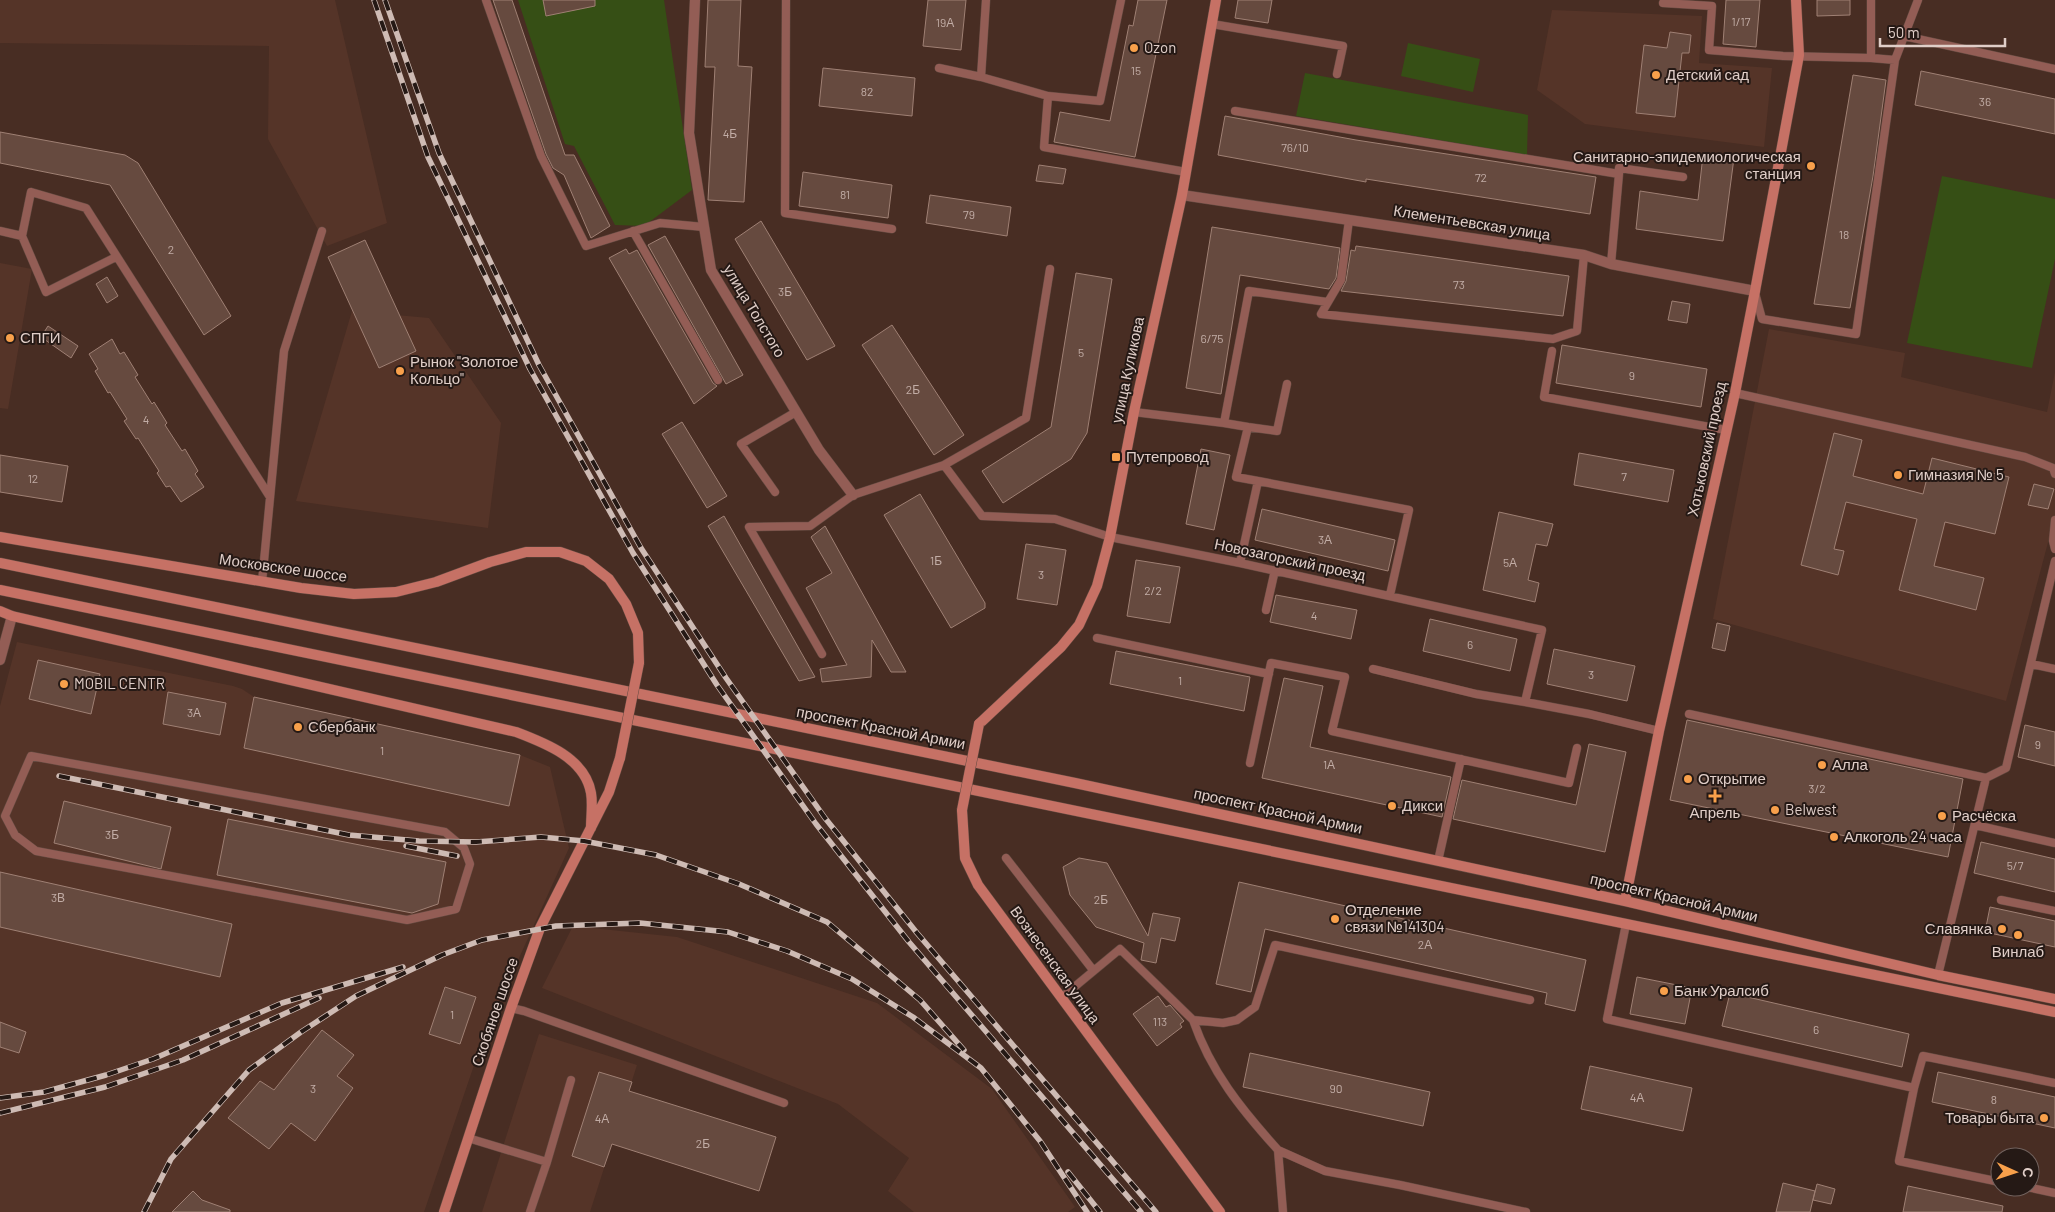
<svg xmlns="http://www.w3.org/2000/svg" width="2055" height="1212" viewBox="0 0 2055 1212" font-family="Barlow,sans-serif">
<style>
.built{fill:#553428}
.green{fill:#364f15}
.building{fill:#664a3f;stroke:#9f8074}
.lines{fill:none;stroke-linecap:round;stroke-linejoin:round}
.service-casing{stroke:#634a41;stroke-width:9}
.minor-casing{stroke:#634a41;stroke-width:11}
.secondary-casing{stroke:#634a41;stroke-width:11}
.service{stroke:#935d55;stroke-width:8}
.minor{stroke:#935d55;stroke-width:10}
.secondary{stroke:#c67165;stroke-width:10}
.rail-casing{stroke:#cebbb4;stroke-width:5.5}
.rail{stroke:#251915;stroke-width:4;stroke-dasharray:11;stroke-linecap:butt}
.secondary-bridge-casing{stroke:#634a41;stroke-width:11;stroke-linecap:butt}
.secondary-bridge{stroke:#c67165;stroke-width:10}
.poi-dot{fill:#f8a04b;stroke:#251915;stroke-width:2}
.labels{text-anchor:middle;stroke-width:4;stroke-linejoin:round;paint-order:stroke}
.number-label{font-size:12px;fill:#c2ada6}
.poi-label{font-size:15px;fill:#e0cec8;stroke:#251915;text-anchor:start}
.street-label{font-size:15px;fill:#e0cec8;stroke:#251915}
</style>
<rect width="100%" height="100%" fill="#482d23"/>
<!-- built -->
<path class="built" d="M0,0H335L387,223L327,246L268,139L269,46L0,43Z
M1552,10L1702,16L1699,63L1772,68L1764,147L1585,124L1537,90Z
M0,263L32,269L8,409L0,408Z
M352,311L429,318L501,423L488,528L296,501Z
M1769,329L1905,353L1901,377L2047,412L2055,372V516L2006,701L1713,619Z
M17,642L233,686L242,689L254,697L520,755L550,767L569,848L485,1033L424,1212H0V706Z
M573,926L677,937L877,1003L992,1089L1075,1207L1068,1212H914L888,1191L909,1158L838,1104L542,988Z
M539,1034L637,1065L590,1212H482Z"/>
<!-- green -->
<path class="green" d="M518,0H664L692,190L644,226L615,225L574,146L565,144Z
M1408,43L1480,59L1473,92L1401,76Z
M1305,73L1528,115L1527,155L1296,116Z
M1942,176L2055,199V259L2032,368L1907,343Z"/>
<!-- building -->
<path class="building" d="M493,0H512L565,155H574L610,226L591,238L564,175L553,168L546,154Z
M543,0H595V6L546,16Z
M708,0H741L738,66L752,67L744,202L708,200L715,67H705Z
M928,0H966L961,50L923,46Z
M1138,0H1167L1135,157L1054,142L1060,112L1110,121L1129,25L1133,26Z
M1238,0H1272L1268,23L1235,18Z
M1726,0H1760L1756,47L1723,44Z
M1817,0H1850V15L1817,16Z
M1670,32L1691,35L1689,53H1682L1675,117L1636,113L1644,45L1667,48Z
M823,68L915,78L912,116L819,106Z
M1921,71L2055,99V134L1915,105Z
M1853,75L1886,80L1873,176L1850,308L1814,304Z
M1225,116L1356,140L1596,177L1590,214L1366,179V182L1218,155Z
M0,132L125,155L138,163L231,316L204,335L110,185L0,163Z
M1703,155L1734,158L1723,241L1636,229L1640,191L1698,200Z
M1039,165L1066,169L1063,184L1036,181Z
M803,172L892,185L888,218L799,206Z
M930,195L1011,207L1007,236L926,223Z
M761,221L835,346L807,360L735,239Z
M1212,227L1340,248L1336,278L1329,289L1240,275L1221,394L1186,388Z
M665,236L743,375L726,384L648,245Z
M365,240L416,351L379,368L328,257Z
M1356,246L1569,276L1563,316L1341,291L1346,281L1351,250L1355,251Z
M626,249L629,254L637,250L713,383L717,386L694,404L609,258Z
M1076,273L1112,279L1087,433L1071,459L1003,503L982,471L1051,427Z
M107,277L118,296L107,303L96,284Z
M1672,301L1690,304L1687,323L1668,320Z
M892,325L964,435L934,455L862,345Z
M48,326L78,346L71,358L41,337Z
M112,339L120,354L124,352L138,375L135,377L152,404L154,402L167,423L165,425L182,451L185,449L198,471L195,474L204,487L181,502L170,486L166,487L157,473L159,471L138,438L136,439L124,421L127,419L110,392L108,393L95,371L98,369L89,354Z
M1562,345L1707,369L1701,407L1556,383Z
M682,422L727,496L707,508L662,434Z
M1834,433L1862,440L1853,476L1923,494L1932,458L2009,477L1995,534L1945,522L1934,566L1984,578L1976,610L1899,590L1917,519L1846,502L1834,549L1844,551L1838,575L1801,565Z
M1201,449L1230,455L1214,530L1186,524Z
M1579,453L1674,470L1668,502L1574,485Z
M0,455L68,466L62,502L0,492Z
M2034,484L2054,489L2048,509L2028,505Z
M920,494L985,603V608L951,628L884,515Z
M1262,509L1395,540L1388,571L1255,540Z
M1499,512L1553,524L1547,546L1536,544L1528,580L1539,583L1535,602L1483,590Z
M724,516L815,677L799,681L708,526Z
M825,526L906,672H891L872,640L871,677L822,682L820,669L847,665L806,588L832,573L811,537Z
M1026,544L1066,550L1057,605L1017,599Z
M1136,560L1180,567L1170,623L1127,616Z
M1276,595L1357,610L1351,639L1270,622Z
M1430,619L1517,639L1510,671L1423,651Z
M1717,623L1730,626L1725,651L1712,648Z
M1554,649L1635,666L1627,701L1547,684Z
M1116,651L1250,677L1244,711L1110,684Z
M38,660L100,674L91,714L29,699Z
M1284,678L1323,686L1310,747L1451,777L1442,817L1262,778Z
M168,692L226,703L220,735L163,724Z
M254,697L520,755L509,806L244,748Z
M1687,720L1963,779L1948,857L1670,800Z
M2025,725L2055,732V766L2018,757Z
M1589,744L1626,752L1605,852L1453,819L1462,780L1576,805Z
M64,801L171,827L161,869L54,843Z
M228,819L446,862L438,904L412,913L217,875Z
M1981,842L2055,859V892L1974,873Z
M1079,858L1107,863L1148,936L1153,913L1180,918L1175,941L1161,938L1156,963L1141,960L1144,943L1096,927L1070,895L1063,867Z
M0,872L232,924L220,977L0,927Z
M1239,882L1586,960L1575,1011L1545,1004L1547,993L1265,929L1251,992L1216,984Z
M1990,907L2055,921V947L1985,932Z
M1637,977L1692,988L1685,1024L1630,1014Z
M445,987L476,997L460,1044L429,1034Z
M1730,993L1909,1034L1902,1067L1722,1026Z
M1158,996L1166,1007L1170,1005L1184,1021L1180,1024L1182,1027L1157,1046L1133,1014Z
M0,1022L26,1032L19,1053L0,1047Z
M322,1030L354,1055L337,1076L353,1088L315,1141L291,1123L269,1149L228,1118L260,1081L274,1090Z
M1250,1053L1430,1092L1423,1126L1243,1087Z
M1590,1066L1692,1088L1683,1131L1581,1109Z
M599,1072L632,1082L629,1091L776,1137L759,1191L612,1144L604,1167L572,1156Z
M1938,1072L2055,1097V1128L1932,1102Z
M1783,1183L1815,1191L1810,1212H1776Z
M1817,1184L1835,1189L1831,1204L1813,1200Z
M1908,1186L2003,1206L2002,1212H1903Z
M193,1191L202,1200L230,1210V1212H172Z"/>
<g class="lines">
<defs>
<path id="service" d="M486,0L541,156L586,246L660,223L704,227
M786,0L785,213L892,229
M986,0L981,77L1048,96
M1121,0L1100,101L1048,96L1044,147L1186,172
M1871,0V58
M1663,3L1712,6L1709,50L1783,56L1871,58L1895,60L1918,0
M1212,24L1343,46L1337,74
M1904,36L2055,69
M939,68L981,77
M1235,111L1619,174L1611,264
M1619,174V168L1683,177
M1349,220L1341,280L1321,314L1553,339L1577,331L1584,255
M0,231L22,236L31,192L86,208L270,497
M633,231L718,380
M22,236L46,292L116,257
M1755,293L1762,319L1856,334L1895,60
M1552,351L1544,397L1726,430
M1735,393L2025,457L2053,468L2055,474
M1134,412L1224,423L1249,291L1327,302
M1224,423L1248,427L1236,477L1258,481
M1248,427L1277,431L1287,384
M944,465L1026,418L1050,269
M775,492L741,444L796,412
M2055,520L2053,541L2055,549
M1240,563L1258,481L1409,510L1390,595
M262,582L284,351L322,231
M1266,610L1275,570
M1097,638L1269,674
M822,654L749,527L810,526L853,495L944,465L982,516L1055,519L1110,537L1240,563L1542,630L1525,702L1589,714L1659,731
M2031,664L2055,669
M1373,669L1476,694L1525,702
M1689,714L1986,778L2006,768L2055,561
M31,756L445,832L464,848L470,864L456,909L407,920L36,851L15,835L5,816Z
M1250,763L1271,663L1345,677L1332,731L1569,783L1577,748
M1975,825L2055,843
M1006,858L1093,970
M1438,861L1461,759
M2001,900L2055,911
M1626,924L1607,1019L1914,1088
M1938,975L1986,778
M1061,998L1120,949L1193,1020L1223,1023L1237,1020L1255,1007L1275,945L1530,1000
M511,1008L524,1011L784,1103
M1193,1020C1211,1072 1241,1109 1278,1150
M468,1138L547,1162L571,1080
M2000,1182L1899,1161L1914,1088L1923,1056L2055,1083
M2027,1187L2055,1193
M530,1212L547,1162
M1283,1212L1278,1150L1325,1171L1400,1185L1526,1212"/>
<path id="minor" d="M695,0L689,133L711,270L819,450L853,495
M1182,195L1584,255L1611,264L1755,291
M0,660L12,616"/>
<path id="secondary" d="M0,537L301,588L354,594L396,592L436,582L490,562L526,552H560L586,561L609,579L626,604L638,633L639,663
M0,563L1075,783L1625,901L1938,975L2055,999
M0,590L2055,1012
M0,611L12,616L516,732C545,743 585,758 591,793C593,804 591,817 591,828
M979,724L1061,647L1079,625L1097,586L1110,537L1134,412L1182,195L1216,0
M962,810L965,858L978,885L1220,1212
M1625,901L1659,731L1735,393L1755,291L1799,55L1796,0
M444,1212L511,1008L540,928L609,792L620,758"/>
</defs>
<!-- service casing -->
<use href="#service" class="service-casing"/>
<!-- minor casing -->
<use href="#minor" class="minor-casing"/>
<!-- secondary casing -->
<use href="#secondary" class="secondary-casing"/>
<!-- service -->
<use href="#service" class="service"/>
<!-- minor -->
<use href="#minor" class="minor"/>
<!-- secondary -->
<use href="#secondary" class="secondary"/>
<defs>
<path id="rail" d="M374,0L428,157L530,369L633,553L717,685L816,824L909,942L1141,1212
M385,0L439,153L539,365L641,548L726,678L825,818L917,933L1156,1212
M59,776L349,835L419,841L476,842L541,837L584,841L656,855L739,884L827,922L920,1000L964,1050
M406,846L457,856
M0,1098L44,1092L106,1075L153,1059L282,1003L403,967
M0,1113L105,1087L183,1060L319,998
M1068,1172L1100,1212
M144,1212L171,1159L249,1070L301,1032L356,996L442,955L482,940L556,926L640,923L728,932L787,951L852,979L913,1017L981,1068L1040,1141L1087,1212"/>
</defs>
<!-- rail casing -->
<use href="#rail" class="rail-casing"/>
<!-- rail -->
<use href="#rail" class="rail"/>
<defs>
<path id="secondary-bridge" d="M620,758L639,663
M962,810L979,724"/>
</defs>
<!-- secondary-bridge casing -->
<use href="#secondary-bridge" class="secondary-bridge-casing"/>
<!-- secondary-bridge -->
<use href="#secondary-bridge" class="secondary-bridge"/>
</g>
<!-- markers -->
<g class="poi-dot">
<circle cx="1134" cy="48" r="5"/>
<circle cx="1656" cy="75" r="5"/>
<circle cx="1811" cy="166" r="5"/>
<circle cx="10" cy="338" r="5"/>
<circle cx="400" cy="371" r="5"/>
<rect x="1111" y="452" width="10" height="10" rx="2.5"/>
<circle cx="1898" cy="475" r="5"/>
<circle cx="64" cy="684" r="5"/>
<circle cx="298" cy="727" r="5"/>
<circle cx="1822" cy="765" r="5"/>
<circle cx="1688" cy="779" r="5"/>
<path d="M1712.5 788.5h5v5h5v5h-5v5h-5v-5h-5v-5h5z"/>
<circle cx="1392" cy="806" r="5"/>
<circle cx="1775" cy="810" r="5"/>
<circle cx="1942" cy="816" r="5"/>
<circle cx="1834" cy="837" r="5"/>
<circle cx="1335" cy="919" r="5"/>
<circle cx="2002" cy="929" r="5"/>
<circle cx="2018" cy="935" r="5"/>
<circle cx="1664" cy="991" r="5"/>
<circle cx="2044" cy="1118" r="5"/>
</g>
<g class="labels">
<!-- number labels -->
<g class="number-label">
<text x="1741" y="26">1/17</text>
<text x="945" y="27">19А</text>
<text x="1136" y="75">15</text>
<text x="867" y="96">82</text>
<text x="1985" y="106">36</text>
<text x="730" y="138">4Б</text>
<text x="1295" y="152">76/10</text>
<text x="1481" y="182">72</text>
<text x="845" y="199">81</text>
<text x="969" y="219">79</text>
<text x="1844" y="239">18</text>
<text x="171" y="254">2</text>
<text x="1459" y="289">73</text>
<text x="785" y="296">3Б</text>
<text x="1212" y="343">6/75</text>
<text x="1081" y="357">5</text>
<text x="1632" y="380">9</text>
<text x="913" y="394">2Б</text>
<text x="146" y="424">4</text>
<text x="1624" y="481">7</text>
<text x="33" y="483">12</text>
<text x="1325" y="544">3А</text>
<text x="936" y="565">1Б</text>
<text x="1510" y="567">5А</text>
<text x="1041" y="579">3</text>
<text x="1153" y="595">2/2</text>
<text x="1314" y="620">4</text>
<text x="1470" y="649">6</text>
<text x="1591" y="679">3</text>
<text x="1180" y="685">1</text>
<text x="194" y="717">3А</text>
<text x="2038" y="749">9</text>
<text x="382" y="755">1</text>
<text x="1329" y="769">1А</text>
<text x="1817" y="793">3/2</text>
<text x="112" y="839">3Б</text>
<text x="2015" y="870">5/7</text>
<text x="58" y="902">3В</text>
<text x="1101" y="904">2Б</text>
<text x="1425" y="949">2А</text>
<text x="452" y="1019">1</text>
<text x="1160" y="1026">113</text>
<text x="1816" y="1034">6</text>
<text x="313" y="1093">3</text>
<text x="1336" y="1093">90</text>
<text x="1637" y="1102">4А</text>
<text x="1994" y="1104">8</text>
<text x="602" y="1123">4А</text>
<text x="703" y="1148">2Б</text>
</g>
<!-- poi labels -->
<g class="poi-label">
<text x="1144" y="53">Ozon</text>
<text x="1666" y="80">Детский сад</text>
<text x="1801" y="162" text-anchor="end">Санитарно-эпидемиологическая<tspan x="1801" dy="17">станция</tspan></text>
<text x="20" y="343">СПГИ</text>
<text x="410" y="367">Рынок "Золотое<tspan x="410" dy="17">Кольцо"</tspan></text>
<text x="1126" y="462">Путепровод</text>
<text x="1908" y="480">Гимназия № 5</text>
<text x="74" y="689">MOBIL CENTR</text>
<text x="308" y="732">Сбербанк</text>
<text x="1832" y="770">Алла</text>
<text x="1698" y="784">Открытие</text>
<text x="1402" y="811">Дикси</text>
<text x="1785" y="815">Belwest</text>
<text x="1715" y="818" text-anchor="middle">Апрель</text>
<text x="1952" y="821">Расчёска</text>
<text x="1844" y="842">Алкоголь 24 часа</text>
<text x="1345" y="915">Отделение<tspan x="1345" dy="17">связи №141304</tspan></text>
<text x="1992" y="934" text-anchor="end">Славянка</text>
<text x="2018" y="957" text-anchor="middle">Винлаб</text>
<text x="1674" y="996">Банк Уралсиб</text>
<text x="2034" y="1123" text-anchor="end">Товары быта</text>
</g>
<!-- street labels -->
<g class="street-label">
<text transform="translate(1472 223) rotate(9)" y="5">Клементьевская улица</text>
<text transform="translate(754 311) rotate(59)" y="5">улица Толстого</text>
<text transform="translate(1128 370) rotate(-78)" y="5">улица Куликова</text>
<text transform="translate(1707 449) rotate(-78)" y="5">Хотьковский проезд</text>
<text transform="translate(1290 560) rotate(12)" y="5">Новозагорский проезд</text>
<text transform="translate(283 568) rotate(8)" y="5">Московское шоссе</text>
<text transform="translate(881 728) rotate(11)" y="5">проспект Красной Армии</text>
<text transform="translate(1278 811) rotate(12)" y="5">проспект Красной Армии</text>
<text transform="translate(1674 898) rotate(13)" y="5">проспект Красной Армии</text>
<text transform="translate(1055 965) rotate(54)" y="5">Вознесенская улица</text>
<text transform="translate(495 1012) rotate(-71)" y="5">Скобяное шоссе</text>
</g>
</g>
<!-- north arrow -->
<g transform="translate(2015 1172) rotate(93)"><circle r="24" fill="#251915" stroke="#70615d"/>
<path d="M0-4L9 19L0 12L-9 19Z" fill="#f8a04b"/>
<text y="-8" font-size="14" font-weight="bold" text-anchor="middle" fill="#e0cec8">С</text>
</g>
<!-- scale -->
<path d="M1880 38v8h125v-8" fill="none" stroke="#e0cec8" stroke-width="2.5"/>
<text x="1888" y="38" font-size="15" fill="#e0cec8" stroke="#251915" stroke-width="4" paint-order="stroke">50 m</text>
</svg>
